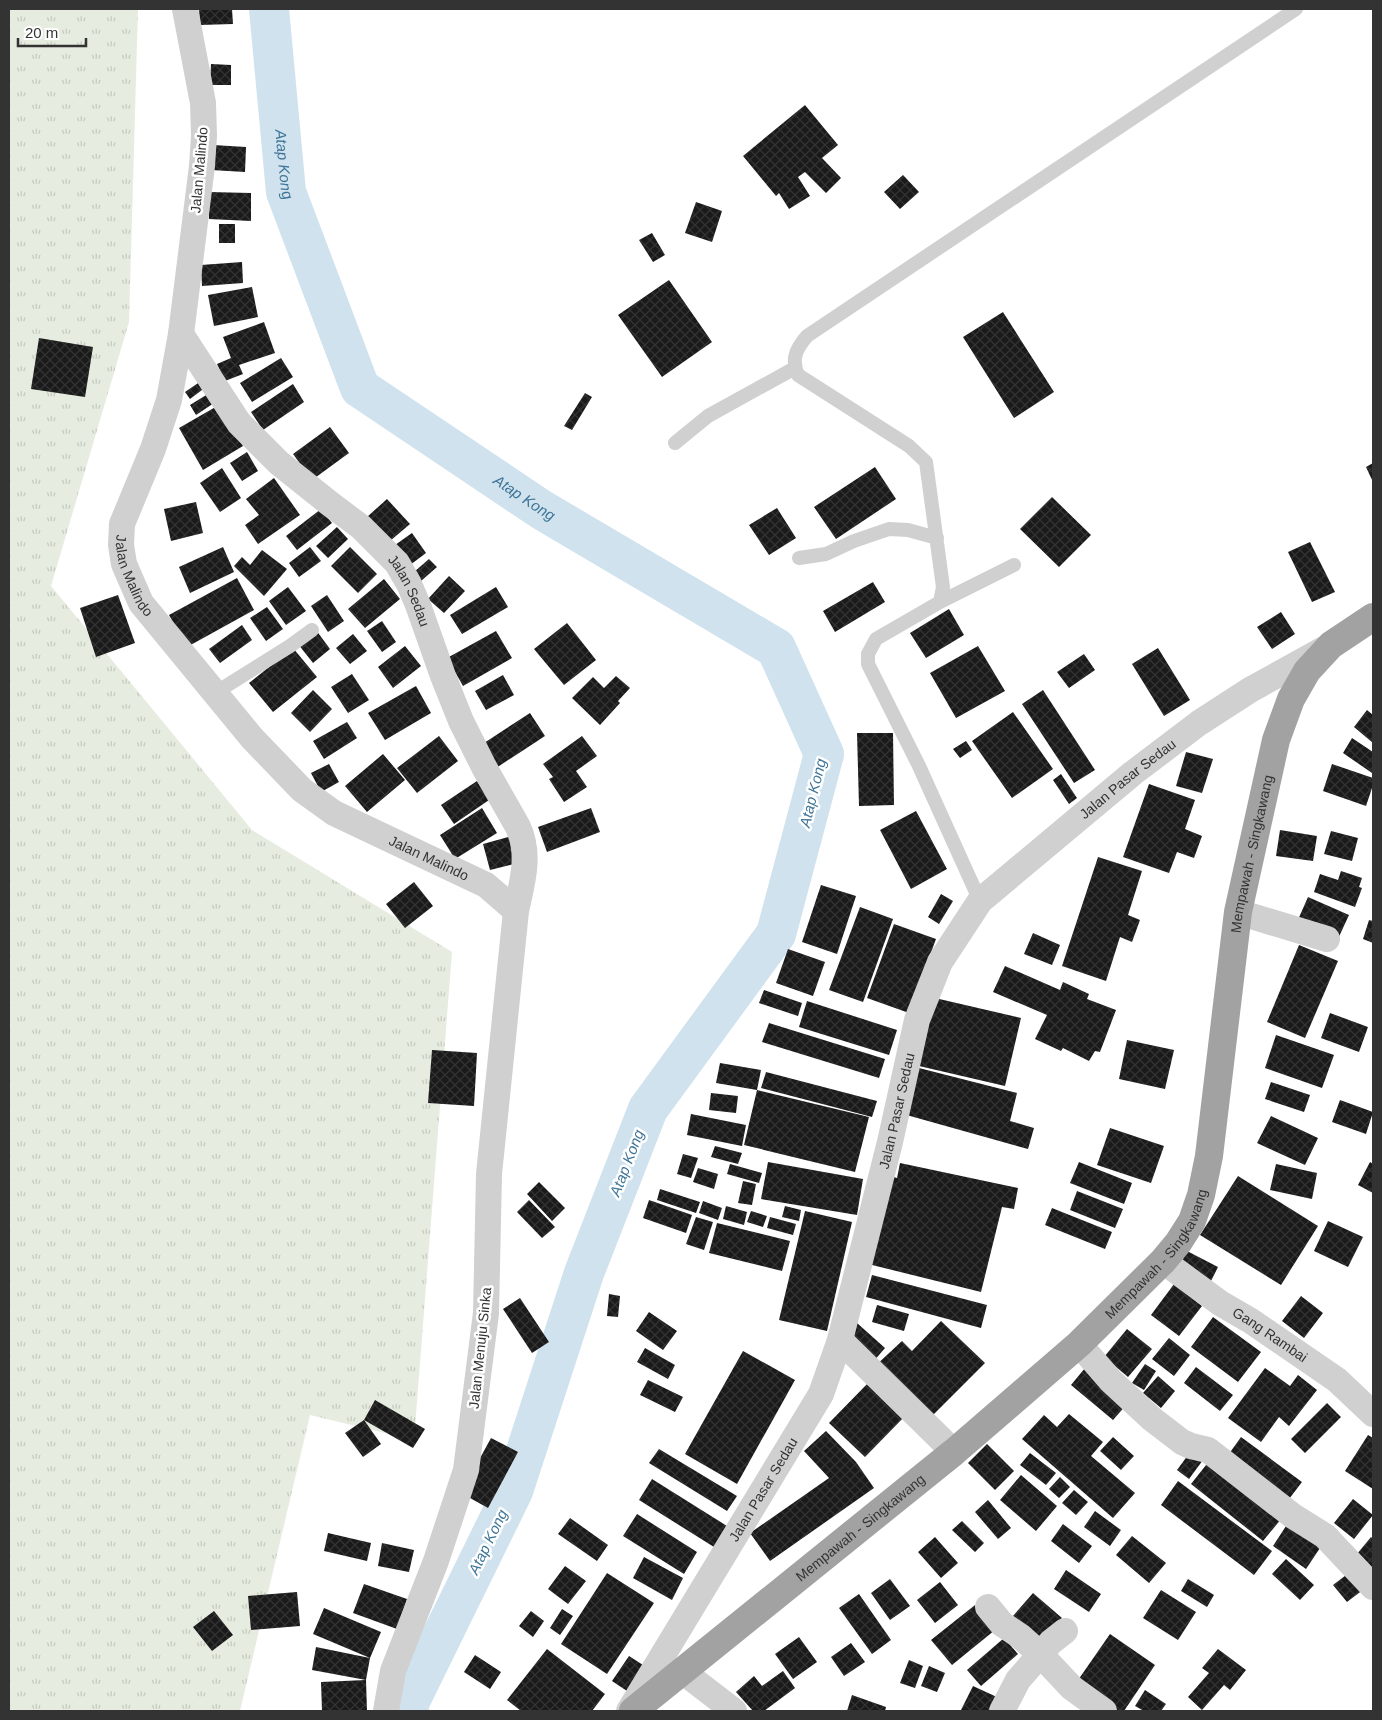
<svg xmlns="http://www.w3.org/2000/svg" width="1382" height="1720" viewBox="0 0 1382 1720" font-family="Helvetica,sans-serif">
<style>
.grass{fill:url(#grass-tufts)}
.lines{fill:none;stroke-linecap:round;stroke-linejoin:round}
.river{stroke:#cfe2ee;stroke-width:40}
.building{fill:url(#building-cross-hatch)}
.service{stroke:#d0d0d0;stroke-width:14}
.minor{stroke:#d0d0d0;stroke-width:26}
.trunk{stroke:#a2a2a2;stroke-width:28}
.labels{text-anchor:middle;stroke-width:5;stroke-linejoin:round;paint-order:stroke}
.street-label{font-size:14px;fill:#333;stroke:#fff}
.water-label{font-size:15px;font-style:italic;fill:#3f7597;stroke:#fff}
</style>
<defs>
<pattern id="grass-tufts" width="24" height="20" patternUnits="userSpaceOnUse" patternTransform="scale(1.25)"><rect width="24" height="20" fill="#e6ecdf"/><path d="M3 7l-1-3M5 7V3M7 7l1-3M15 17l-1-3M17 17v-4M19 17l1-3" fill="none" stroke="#c6cbc0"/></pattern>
<pattern id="building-cross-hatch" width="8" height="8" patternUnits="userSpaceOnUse" patternTransform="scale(1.25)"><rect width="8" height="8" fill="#1a1a1a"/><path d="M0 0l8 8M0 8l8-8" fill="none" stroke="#333"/></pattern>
</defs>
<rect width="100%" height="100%" fill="#fff"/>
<!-- grass -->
<path class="grass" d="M9,9H138L129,322L51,586L252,830L452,952L414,1440L310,1415L240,1711H9Z"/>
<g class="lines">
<!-- river -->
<path class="river" id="s1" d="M269,9L286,192L360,388L542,510L776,648L824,754L776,934L648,1109L584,1273L513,1491L409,1703V1711"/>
</g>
<!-- building -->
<path class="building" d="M199,9H232L233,24L200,25Z
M211,64L231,65V85H210Z
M805,105L838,145L822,158L841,178L826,193L805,172L798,177L810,196L789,209L779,193L776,196L743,156Z
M213,145L246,147L245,172L211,170Z
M903,175L919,192L900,209L884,192Z
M209,192L251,193V221L209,219Z
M696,202L722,211L712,242L685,233Z
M219,224H235V243H219Z
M652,233L665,255L653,262L639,240Z
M242,262L243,283L202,286L201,265Z
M669,280L712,342L662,377L618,315Z
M252,287L258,317L214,326L208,295Z
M1003,312L1054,392L1014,418L963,337Z
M264,322L275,353L239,365L243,374L225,381L217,364L231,358L223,337Z
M39,338L93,347L85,397L31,389Z
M281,358L293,377L252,402L240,383Z
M201,381L206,387L190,399L185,392Z
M293,384L304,402L263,430L251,412Z
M211,392L217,401L196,415L190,405Z
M585,393L592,397L572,430L564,426Z
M219,405L243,446L203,470L179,428Z
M330,427L349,453L312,480L293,454Z
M247,452L258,471L242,481L230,463Z
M1373,463V482L1366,467Z
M875,467L896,499L836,539L814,507Z
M222,468L241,498L220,512L200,483Z
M274,478L300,515L258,544L245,525L259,515L246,499Z
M1052,497L1091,535L1059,567L1020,529Z
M387,499L410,524L390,541L367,517Z
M196,502L203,533L171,541L164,509Z
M777,508L796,538L769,555L749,525Z
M321,509L332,523L297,550L286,536Z
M337,527L348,539L328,558L316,546Z
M412,533L426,553L410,565L395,545Z
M1310,542L1335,592L1312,602L1288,552Z
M223,547L234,572L190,593L179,567Z
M310,547L321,561L299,577L289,563Z
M350,547L377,574L358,593L331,566Z
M262,550L287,569L264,596L234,566L242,557L250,565Z
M429,559L437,567L421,581L414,572Z
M449,576L465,591L444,613L428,599Z
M237,578L254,610L187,647L169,615Z
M384,579L400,599L365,628L348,609Z
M873,582L885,602L835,632L823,611Z
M288,587L306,611L286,625L269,601Z
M496,587L508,607L462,634L450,615Z
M118,595L135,643L96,657L80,608Z
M327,595L344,621L328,632L311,606Z
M267,607L283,629L266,641L250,618Z
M949,609L964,635L926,658L910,633Z
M1281,612L1295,634L1272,649L1257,627Z
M382,621L396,642L382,652L367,631Z
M567,623L596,660L564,685L534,649Z
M242,625L252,640L220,663L209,649Z
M316,630L330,649L313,663L298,644Z
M496,631L512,658L463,686L447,658Z
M353,634L367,651L350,664L336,648Z
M405,646L421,666L393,688L378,667Z
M978,646L1005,691L956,718L930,673Z
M293,648L317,677L273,712L249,683Z
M1158,648L1190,700L1164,716L1132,664Z
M1084,654L1095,670L1069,688L1057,672Z
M352,674L369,700L348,713L331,687Z
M503,675L514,695L486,710L475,691Z
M616,676L630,688L618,701L620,703L600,725L572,698L593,677L604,688Z
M416,686L431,713L385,740L368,713Z
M313,690L332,709L310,732L291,713Z
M1043,690L1095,770L1074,783L1022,704Z
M1367,710L1373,715V743L1354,727Z
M1013,712L1053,769L1012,798L972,741Z
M530,713L545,736L496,768L481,745Z
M347,722L357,738L324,759L313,741Z
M857,733H893L894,805L859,806Z
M439,736L458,761L417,793L397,768Z
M582,736L597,756L576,771L587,787L564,802L549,779L553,777L543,764Z
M1352,738L1373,752L1372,773L1343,753Z
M966,741L972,750L960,758L953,749Z
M1186,752L1213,759L1202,793L1176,786Z
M383,754L405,780L367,812L345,786Z
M329,764L339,782L321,792L311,773Z
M1332,764L1373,778V785L1366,806L1323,791Z
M1061,774L1077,798L1069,804L1053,780Z
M477,781L489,800L454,824L441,805Z
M1149,784L1195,800L1185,829L1202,836L1194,858L1177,852L1169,873L1123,857Z
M482,808L497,833L455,859L440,835Z
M591,808L600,832L547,852L538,827Z
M916,811L947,869L911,889L880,830Z
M1280,830L1317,836L1313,861L1276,856Z
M1331,831L1358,838L1352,861L1324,854Z
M512,836L518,863L490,870L483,844Z
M1098,857L1142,871L1128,915L1140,920L1132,942L1120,937L1106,981L1062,966Z
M1341,871L1362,878L1359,887L1362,888L1355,907L1314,892L1320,874L1338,880Z
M414,882L433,906L405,928L386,904Z
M821,885L856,896L837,954L802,942Z
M941,894L953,901L939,924L928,917Z
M1308,897L1349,915L1337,941L1297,922Z
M860,907L893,919L863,1002L829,990Z
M1369,920L1373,921V943L1363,939Z
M894,924L936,939L909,1013L867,998Z
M1033,933L1060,945L1052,965L1024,954Z
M1299,945L1338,961L1305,1038L1267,1022Z
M788,949L825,962L813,996L776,983Z
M1005,966L1060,990L1063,982L1089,994L1087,999L1116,1010L1100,1052L1095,1051L1089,1061L1063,1048L1061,1051L1035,1039L1047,1015L993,992Z
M764,990L802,1003L798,1016L759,1003Z
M935,998L1021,1018L1005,1086L919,1066Z
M807,1001L897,1030L889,1055L799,1027Z
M1330,1013L1368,1027L1359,1052L1321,1038Z
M769,1023L885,1059L879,1078L762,1042Z
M1276,1035L1334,1055L1322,1088L1265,1068Z
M1127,1040L1174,1050L1165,1089L1119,1079Z
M432,1050L477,1053L474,1106L428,1103Z
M720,1063L761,1070L757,1090L716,1083Z
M915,1067L1017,1093L1010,1121L1034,1128L1028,1149L903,1114Z
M766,1072L877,1101L872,1117L761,1088Z
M1271,1082L1310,1095L1304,1112L1265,1099Z
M757,1090L869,1117L855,1172L744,1145Z
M711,1093L738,1096L736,1113L709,1110Z
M1340,1100L1373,1112L1366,1134L1332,1122Z
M691,1114L746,1125L742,1146L687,1135Z
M1271,1116L1318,1138L1305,1165L1257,1143Z
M1110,1128L1164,1146L1151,1183L1097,1165Z
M715,1146L742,1153L738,1164L711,1157Z
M683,1154L698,1158L691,1178L677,1174Z
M768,1162L863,1179L857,1215L761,1199Z
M1079,1162L1132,1183L1124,1204L1070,1183Z
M1370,1162L1373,1164V1193L1358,1185Z
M900,1163L1018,1188L1014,1209L1002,1207L981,1292L868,1264L890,1176L897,1178Z
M730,1164L762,1173L759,1183L727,1174Z
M1276,1164L1317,1173L1312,1199L1270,1190Z
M698,1168L718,1174L714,1189L693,1182Z
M1238,1176L1318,1226L1281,1285L1200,1235Z
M743,1181L756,1184L752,1205L738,1203Z
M539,1182L565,1208L552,1221L527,1194Z
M660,1189L700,1202L696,1213L657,1200Z
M1077,1191L1123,1209L1115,1228L1070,1210Z
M529,1200L555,1227L542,1238L517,1212Z
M649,1200L692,1215L686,1233L643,1218Z
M703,1201L722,1208L718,1220L699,1213Z
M726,1206L747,1212L744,1225L723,1219Z
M785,1206L801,1210L799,1221L782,1217Z
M1052,1208L1112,1232L1105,1249L1045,1225Z
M751,1211L767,1216L763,1227L747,1222Z
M805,1211L852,1222L827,1331L779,1320Z
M696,1217L713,1222L704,1250L686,1244Z
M770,1217L796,1224L793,1235L767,1228Z
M1328,1221L1363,1237L1348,1267L1314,1251Z
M717,1223L790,1241L782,1271L709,1253Z
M1187,1251L1218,1267L1211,1281L1180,1265Z
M872,1275L987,1305L981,1328L866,1297Z
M1174,1284L1202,1306L1179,1336L1151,1315Z
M609,1294L620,1296L618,1317L607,1316Z
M1301,1296L1323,1313L1304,1338L1282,1321Z
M520,1298L549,1342L532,1353L503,1309Z
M877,1305L909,1314L904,1331L872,1322Z
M649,1312L677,1331L663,1350L636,1331Z
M1213,1317L1261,1352L1238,1382L1191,1347Z
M941,1321L985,1363L928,1420L873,1368L902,1341L912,1351Z
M857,1323L885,1348L873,1362L845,1337Z
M1127,1329L1152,1349L1128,1377L1104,1357Z
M1169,1338L1190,1355L1174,1376L1152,1359Z
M645,1348L675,1365L668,1379L637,1362Z
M743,1351L795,1380L737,1484L685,1454Z
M1145,1364L1156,1371L1144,1390L1132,1383Z
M1196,1367L1233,1395L1220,1411L1184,1383Z
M1085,1368L1127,1404L1113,1420L1071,1385Z
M1265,1368L1290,1386L1298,1375L1317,1390L1289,1426L1279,1417L1261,1442L1228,1418Z
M1158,1376L1175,1391L1161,1408L1143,1393Z
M648,1380L683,1397L675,1412L640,1395Z
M869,1382L905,1416L865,1457L829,1423Z
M375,1400L425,1429L413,1448L364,1420Z
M1327,1403L1341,1417L1305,1453L1291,1439Z
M1069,1414L1103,1442L1091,1456L1135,1493L1113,1518L1022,1439L1044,1415L1057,1427Z
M364,1420L381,1444L363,1457L345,1433Z
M826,1431L856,1462L874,1488L770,1561L750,1533L829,1478L804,1451Z
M1368,1435L1373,1438V1489L1345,1471Z
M1113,1437L1134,1456L1121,1470L1100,1451Z
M1241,1437L1302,1482L1286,1503L1226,1458Z
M491,1438L518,1452L488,1508L461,1493Z
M987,1444L1014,1471L995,1490L968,1463Z
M659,1449L737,1496L727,1511L649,1463Z
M1191,1451L1203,1460L1189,1479L1177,1470Z
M1030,1453L1056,1473L1046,1485L1020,1465Z
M1210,1460L1282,1518L1263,1541L1191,1484Z
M1021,1475L1057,1506L1036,1531L1000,1500Z
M1060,1477L1070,1487L1059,1498L1049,1489Z
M652,1479L727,1526L714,1547L639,1500Z
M1178,1481L1272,1551L1254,1575L1161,1505Z
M1074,1490L1088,1502L1076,1515L1062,1503Z
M1353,1499L1373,1515L1354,1539L1334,1523Z
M988,1500L1011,1528L998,1539L975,1512Z
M1095,1511L1121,1530L1110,1546L1084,1527Z
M637,1514L697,1552L684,1574L623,1536Z
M570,1518L608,1545L597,1561L558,1534Z
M962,1521L984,1543L975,1552L952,1530Z
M1288,1523L1322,1545L1306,1569L1273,1546Z
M1063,1524L1092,1546L1079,1563L1051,1541Z
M328,1533L371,1543L367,1561L324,1551Z
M1132,1536L1166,1563L1149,1583L1116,1555Z
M935,1537L958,1563L941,1578L918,1552Z
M1371,1537L1373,1539V1578L1352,1560Z
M382,1543L414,1550L409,1572L378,1566Z
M644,1557L683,1578L672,1600L633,1578Z
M1286,1559L1314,1585L1300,1600L1272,1574Z
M565,1566L586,1581L568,1604L548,1589Z
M1354,1569L1368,1586L1347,1602L1333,1585Z
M1066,1570L1101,1594L1089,1612L1054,1589Z
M607,1573L654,1603L607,1674L561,1644Z
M890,1579L910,1606L890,1620L871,1593Z
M1188,1579L1214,1595L1207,1607L1181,1591Z
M940,1582L958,1605L935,1623L917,1600Z
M364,1584L407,1599L397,1629L353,1613Z
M1161,1590L1196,1612L1178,1640L1143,1618Z
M297,1592L300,1626L251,1630L248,1596Z
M1033,1593L1062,1618L1042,1641L1013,1616Z
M859,1594L891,1640L872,1654L839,1608Z
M975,1605L995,1630L952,1665L931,1640Z
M324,1608L381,1632L370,1658L313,1634Z
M562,1609L573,1616L560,1635L550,1628Z
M214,1611L233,1635L212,1651L193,1627Z
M531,1611L544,1621L533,1637L519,1626Z
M1110,1634L1155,1665L1124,1711H1117L1076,1683Z
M799,1637L817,1662L793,1679L775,1654Z
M1004,1638L1018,1654L981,1686L967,1670Z
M851,1643L865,1662L844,1676L831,1657Z
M316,1647L370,1658L366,1680L312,1670Z
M547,1649L605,1694L592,1711H521L507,1700Z
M1218,1649L1246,1670L1230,1690L1224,1685L1202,1710L1188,1697L1209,1673L1202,1668Z
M475,1655L501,1672L490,1689L464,1672Z
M629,1656L643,1665L627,1691L612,1681Z
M909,1660L923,1666L915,1688L900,1683Z
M929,1666L945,1673L937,1692L921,1686Z
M783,1671L795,1688L764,1711H753L736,1692L754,1676L762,1686Z
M366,1680L367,1711H322L321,1682Z
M973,1686L999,1698L992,1711L961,1710Z
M1145,1690L1166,1704L1161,1711H1144L1135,1706Z
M852,1695L886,1707L885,1711H847Z"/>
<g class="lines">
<!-- service -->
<path class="service" d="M675,443L708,416L795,368
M799,558L826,554L854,541L889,529L908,530L937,538
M940,602L1014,565
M215,693L290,646L312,630
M980,901L919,766L868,664V654L876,639L940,602L943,587L926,462L909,446L798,375C791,359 796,349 807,336L1296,9"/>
<!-- minor -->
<g class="minor">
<path id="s2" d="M185,9L203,103L204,136L202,166L181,334L169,400L153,449L122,524L121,545L124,564L141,603L252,738L302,790L334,813L486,885L516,911"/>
<path id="s3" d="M181,334L239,423L279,463L329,503L361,527L397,563L409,584L418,605L443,676L461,721L484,767L518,827C531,855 522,883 516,911L489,1174L486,1313L466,1470L436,1561L393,1671L386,1711"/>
<path d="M1238,912L1327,939"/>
<path id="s4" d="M1163,1261L1220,1303L1251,1321L1337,1380L1373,1414"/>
<path d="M840,1340L954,1452"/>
<path d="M1079,1344L1111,1381L1152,1419L1182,1442L1191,1446L1208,1450L1293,1516L1325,1536L1373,1587"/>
<path d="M988,1607L1002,1624L1020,1636L1040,1654L1072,1688L1104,1711"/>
<path d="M682,1671L734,1711"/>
<path id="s5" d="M629,1711L821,1394L840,1340L890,1142L917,1020L940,962L980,901L1133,773L1199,723L1250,690L1326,648"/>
<path d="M1002,1711L1018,1680L1051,1642L1065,1631"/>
</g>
<!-- trunk -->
<path class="trunk" id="s6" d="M633,1711L954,1452L1079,1344L1163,1261L1178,1243L1192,1221L1201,1195L1209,1156L1238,912L1276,740L1291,699L1307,671L1331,645L1373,617"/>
</g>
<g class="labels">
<!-- street labels -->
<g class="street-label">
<text transform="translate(199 170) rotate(-85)" y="5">Jalan Malindo</text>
<text dy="5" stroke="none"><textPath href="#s2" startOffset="582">Jalan Malindo</textPath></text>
<text dy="5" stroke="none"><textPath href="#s3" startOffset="348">Jalan Sedau</textPath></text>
<text dy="5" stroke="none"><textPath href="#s5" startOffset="1084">Jalan Pasar Sedau</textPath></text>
<text dy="5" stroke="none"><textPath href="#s6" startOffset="1118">Mempawah - Singkawang</textPath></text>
<text dy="5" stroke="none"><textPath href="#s2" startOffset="1002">Jalan Malindo</textPath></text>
<text dy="5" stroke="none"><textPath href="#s5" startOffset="664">Jalan Pasar Sedau</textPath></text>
<text dy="5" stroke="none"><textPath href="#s6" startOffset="698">Mempawah - Singkawang</textPath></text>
<text dy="5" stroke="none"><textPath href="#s4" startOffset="130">Gang Rambai</textPath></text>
<text transform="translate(480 1348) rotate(-84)" y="5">Jalan Menuju Sinka</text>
<text dy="5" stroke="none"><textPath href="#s5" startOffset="259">Jalan Pasar Sedau</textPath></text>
<text dy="5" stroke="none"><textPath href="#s6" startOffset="292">Mempawah - Singkawang</textPath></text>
</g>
<!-- water labels -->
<g class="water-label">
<text dy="5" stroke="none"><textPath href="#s1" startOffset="156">Atap Kong</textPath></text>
<text dy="5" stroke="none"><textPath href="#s1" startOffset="591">Atap Kong</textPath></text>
<text transform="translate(813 793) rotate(-76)" y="5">Atap Kong</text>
<text transform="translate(627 1163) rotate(-69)" y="5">Atap Kong</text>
<text transform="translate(488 1542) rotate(-64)" y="5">Atap Kong</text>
</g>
</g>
<!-- border -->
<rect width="1382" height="1720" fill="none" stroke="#333333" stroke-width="20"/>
<!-- scale -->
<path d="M18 38v8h68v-8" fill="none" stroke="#333333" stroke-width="2.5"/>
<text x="25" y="38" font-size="15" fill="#333333" stroke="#ffffff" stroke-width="4" paint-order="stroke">20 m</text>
</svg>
